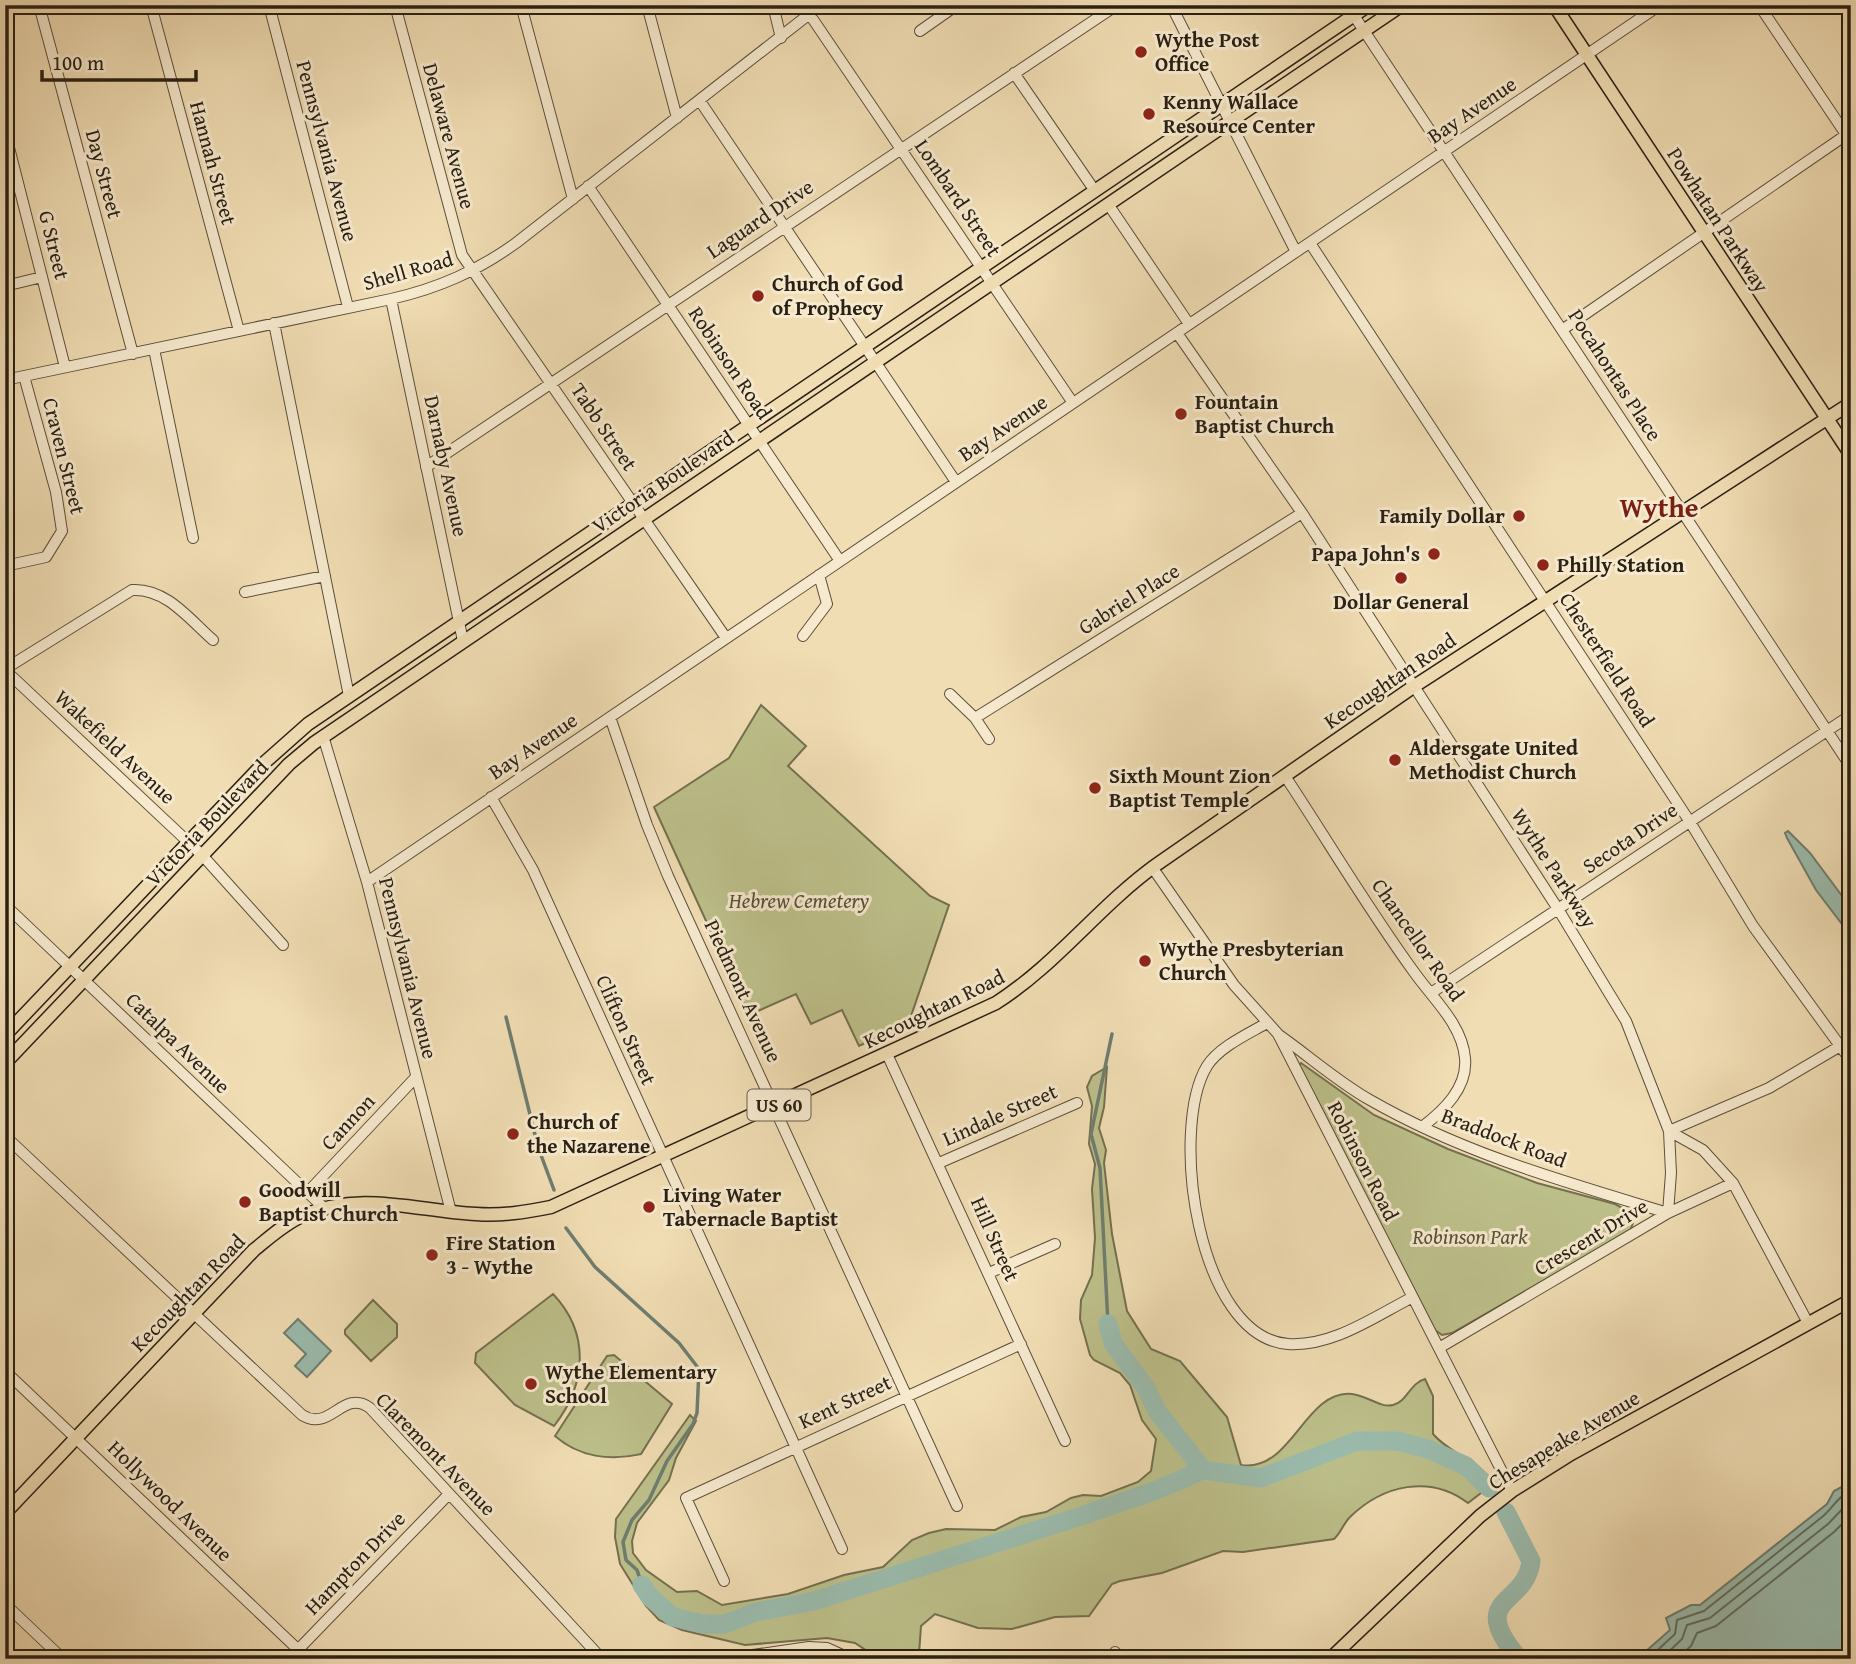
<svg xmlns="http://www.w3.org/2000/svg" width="1856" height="1664" viewBox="0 0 1856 1664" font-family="'Gentium Book Plus',serif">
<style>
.green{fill:#bdc08b;stroke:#747050;stroke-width:2}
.water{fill:#9bbcae;stroke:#6e7e70;stroke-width:2}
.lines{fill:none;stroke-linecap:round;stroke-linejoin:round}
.shore{stroke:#626e61;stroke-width:2}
.stream{stroke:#6e7e70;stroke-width:3.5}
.river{stroke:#9bbcae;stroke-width:19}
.minor-casing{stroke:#5c4f3c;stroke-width:12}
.major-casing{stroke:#2a2014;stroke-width:15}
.minor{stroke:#f6e9ce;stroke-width:10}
.major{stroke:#f1ddb4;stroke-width:12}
.poi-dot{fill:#8f2418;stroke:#f6e9ce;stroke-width:2.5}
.labels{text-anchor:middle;stroke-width:6;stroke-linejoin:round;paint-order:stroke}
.shield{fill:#f6e9ce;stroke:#675c4c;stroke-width:2}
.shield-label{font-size:19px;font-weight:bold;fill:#2a2014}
.poi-label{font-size:21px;font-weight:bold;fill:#2a2014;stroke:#f6e9ce;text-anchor:start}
.street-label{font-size:21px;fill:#2a2014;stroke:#f6e9ce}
.park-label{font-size:21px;font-style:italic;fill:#565038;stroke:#f6e9ce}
.district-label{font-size:28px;font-weight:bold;fill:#7a1f14;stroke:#f6e9ce}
</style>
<rect width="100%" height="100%" fill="#f1ddb4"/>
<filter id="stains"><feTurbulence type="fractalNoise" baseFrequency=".00286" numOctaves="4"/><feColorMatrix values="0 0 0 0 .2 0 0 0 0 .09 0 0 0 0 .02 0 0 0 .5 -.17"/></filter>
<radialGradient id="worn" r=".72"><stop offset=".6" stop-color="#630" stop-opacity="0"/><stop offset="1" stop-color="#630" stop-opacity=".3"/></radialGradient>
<!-- green -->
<path class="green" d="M761,705L806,746L788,766L930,896L949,905L910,1019L905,1025L859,1046L842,1010L811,1024L796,994L749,1015L654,807L729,758Z
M1301,1063L1374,1115L1448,1149L1537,1183L1615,1204L1626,1210L1633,1223L1630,1231L1452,1333L1442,1335L1435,1330L1299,1065Z
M1107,1067L1104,1107L1099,1128L1106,1150L1104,1163L1112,1234L1127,1311L1151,1349L1180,1361L1227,1417L1241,1465C1279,1471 1296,1425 1322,1404C1354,1378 1374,1410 1393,1405C1407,1402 1410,1383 1425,1379L1433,1396V1434C1451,1455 1476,1458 1494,1483L1468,1503C1430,1474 1383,1485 1350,1517C1343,1524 1341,1533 1334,1539L1243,1552L1223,1551L1162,1573L1120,1581L1112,1584L1089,1616L1055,1617L1012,1629L978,1628L935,1614L921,1626L919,1654L915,1659H879L855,1643L827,1638L745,1645L682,1630L659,1620L646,1606L620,1564L615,1537L616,1519L690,1415L696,1421L676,1458L669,1480L637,1523L632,1541L633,1553L646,1570L677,1592L697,1591L722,1605L788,1594L844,1575L883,1567L912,1540L929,1533L946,1529L995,1530L1021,1517L1046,1512L1071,1498L1083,1495L1101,1496L1138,1482L1151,1471L1156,1439L1142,1420L1130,1385L1120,1373L1094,1360L1090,1355L1080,1319L1081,1300L1092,1275L1095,1238L1092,1189L1095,1164L1089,1144L1092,1106L1087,1087L1092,1076Z
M553,1294C591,1334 586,1385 554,1426L515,1405L475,1363L476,1353Z
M373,1300L397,1324V1337L371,1361L345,1334V1330Z
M614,1355L672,1404L641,1454C610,1461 579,1457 555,1436L607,1356Z"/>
<!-- water -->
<path class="water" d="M1788,831L1810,853L1851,908V936L1816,890L1787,838L1785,833Z
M298,1319L331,1351L307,1377L295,1366L306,1354L284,1333Z
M1851,1482V1659H1637L1670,1630L1666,1618L1691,1605H1700L1827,1504L1834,1491Z"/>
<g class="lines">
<!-- shore -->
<path class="shore" d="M1648,1659L1675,1634L1677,1620L1704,1611L1822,1517C1833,1508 1837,1497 1851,1490
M1661,1659L1682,1639L1687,1625L1710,1618L1828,1524L1851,1500
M1677,1659L1691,1646L1697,1633L1716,1626L1834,1532L1851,1515"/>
<!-- stream -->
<path class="stream" d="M506,1017L538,1147L554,1190
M566,1228L595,1267L679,1343L699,1369L697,1413L693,1424L667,1461L649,1500L632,1520L623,1542L626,1560L637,1570L642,1585
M1108,1324L1100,1168L1091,1134L1112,1034"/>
<!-- river -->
<path class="river" d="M1108,1324L1113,1343L1146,1388L1157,1411L1203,1470
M1506,1512L1531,1561C1526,1606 1469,1596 1515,1654
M642,1585L650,1597L673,1617L702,1624H725L756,1612L814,1601L1075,1518L1157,1490L1203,1470L1261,1478L1357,1441H1397L1428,1449L1466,1466L1489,1488"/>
<defs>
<path id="minor" d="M39,5L133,354
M151,5L239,331
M269,5L348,307
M395,5L462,255L726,638
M521,5L573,199
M647,5L677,118
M773,5L781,38
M1171,5L1296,252
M1347,5L1851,767
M1759,5L1851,142
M810,15L1073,403
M920,31L957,5
M1014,73L1095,191
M700,101L956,482
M5,132L65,367
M588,186L840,561
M1108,204L1189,324
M1310,243L1690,822L1753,926L1851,1061
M5,286L42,277
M391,299L463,641
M274,323L349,696
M1562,330L1846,135
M1177,333L1302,513L1558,909L1626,1021L1669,1131L1703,1150L1733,1183L1808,1323
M154,349L193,538
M5,380L391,299C439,288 477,271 516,243L821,5
M426,467L1117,5
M5,566L46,557L62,531L56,492L24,376
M245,592L325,576
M803,636L827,604L819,575
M5,669L132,590C166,588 189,619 213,640
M5,670L202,855L283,945
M950,694L975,718L989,739
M610,717L647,825L668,876L957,1506
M975,718L1302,513
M323,736L367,882L451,1212
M1285,776C1328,841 1368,909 1414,972C1433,999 1462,1024 1465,1058C1468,1088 1443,1111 1422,1127
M491,797L533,870L842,1549
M1152,867L1234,985L1278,1034L1512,1491
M367,882L1660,5
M5,905L324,1208
M1431,993L1851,715
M1267,1023C1248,1034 1219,1047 1207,1066C1169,1129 1197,1337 1288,1344C1332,1347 1374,1317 1411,1298
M1279,1035C1309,1056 1338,1082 1370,1100C1464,1154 1566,1182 1668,1213L1733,1183
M887,1054L1065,1441
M5,1136L302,1415C330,1433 343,1388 370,1408L602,1659
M939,1163L1077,1103
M307,1193L416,1077
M989,1273L1055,1244
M1439,1348L1668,1213L1671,1173L1669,1131L1769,1088L1842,1045
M5,1371L308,1659
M724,1581L686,1498L1021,1344
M5,1604L63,1659
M1115,1652L1122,1659
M289,1659L449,1494
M725,1659L809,1647L827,1648L851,1659"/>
<path id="major" d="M1554,5L1851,455
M5,1035L264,763L308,724L1369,5
M5,1063L289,764L314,743L1402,5
M5,1513L254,1250C269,1238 284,1224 302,1216C361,1190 416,1211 476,1214C502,1216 526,1212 551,1207L996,1003C1057,964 1098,907 1156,865L1413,687L1851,403
M1330,1659L1480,1516L1512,1491L1571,1454L1851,1300"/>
</defs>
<!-- minor casing -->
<use href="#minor" class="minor-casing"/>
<!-- major casing -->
<use href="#major" class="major-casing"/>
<!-- minor -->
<use href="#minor" class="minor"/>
<!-- major -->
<use href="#major" class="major"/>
</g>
<!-- markers -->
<g class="poi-dot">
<circle cx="1141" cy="52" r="7"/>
<circle cx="1149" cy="114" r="7"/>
<circle cx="758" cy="296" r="7"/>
<circle cx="1181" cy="414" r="7"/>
<circle cx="1519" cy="516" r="7"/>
<circle cx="1434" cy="554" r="7"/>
<circle cx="1543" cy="565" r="7"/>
<circle cx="1401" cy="578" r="7"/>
<circle cx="1395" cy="760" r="7"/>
<circle cx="1095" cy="788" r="7"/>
<circle cx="1145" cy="961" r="7"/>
<circle cx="513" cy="1134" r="7"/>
<circle cx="245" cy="1202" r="7"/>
<circle cx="649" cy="1207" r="7"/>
<circle cx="432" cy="1255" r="7"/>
<circle cx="531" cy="1384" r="7"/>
</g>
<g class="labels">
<!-- shield labels -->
<rect class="shield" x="747.5" y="1089.5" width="63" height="31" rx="5"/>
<g class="shield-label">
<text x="779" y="1112">US 60</text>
</g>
<!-- poi labels -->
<g class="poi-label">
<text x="1155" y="47">Wythe Post<tspan x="1155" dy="24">Office</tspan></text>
<text x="1163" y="109">Kenny Wallace<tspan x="1163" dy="24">Resource Center</tspan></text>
<text x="772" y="291">Church of God<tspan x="772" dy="24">of Prophecy</tspan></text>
<text x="1195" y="409">Fountain<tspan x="1195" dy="24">Baptist Church</tspan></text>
<text x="1505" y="523" text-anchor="end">Family Dollar</text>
<text x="1420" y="561" text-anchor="end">Papa John's</text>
<text x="1557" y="572">Philly Station</text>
<text x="1401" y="609" text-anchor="middle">Dollar General</text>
<text x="1409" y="755">Aldersgate United<tspan x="1409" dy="24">Methodist Church</tspan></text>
<text x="1109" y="783">Sixth Mount Zion<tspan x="1109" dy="24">Baptist Temple</tspan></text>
<text x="1159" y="956">Wythe Presbyterian<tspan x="1159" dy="24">Church</tspan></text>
<text x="527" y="1129">Church of<tspan x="527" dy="24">the Nazarene</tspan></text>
<text x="259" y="1197">Goodwill<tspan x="259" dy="24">Baptist Church</tspan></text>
<text x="663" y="1202">Living Water<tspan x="663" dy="24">Tabernacle Baptist</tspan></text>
<text x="446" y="1250">Fire Station<tspan x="446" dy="24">3 - Wythe</tspan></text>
<text x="545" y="1379">Wythe Elementary<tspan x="545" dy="24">School</tspan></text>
</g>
<!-- street labels -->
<g class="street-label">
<text transform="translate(1472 110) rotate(-34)" y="7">Bay Avenue</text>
<text transform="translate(449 136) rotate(75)" y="7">Delaware Avenue</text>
<text transform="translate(327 151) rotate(75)" y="7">Pennsylvania Avenue</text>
<text transform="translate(213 163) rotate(75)" y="7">Hannah Street</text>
<text transform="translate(104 174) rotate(75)" y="7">Day Street</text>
<text transform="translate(958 198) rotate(56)" y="7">Lombard Street</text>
<text transform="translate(760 219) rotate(-34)" y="7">Laguard Drive</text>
<text transform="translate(1718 220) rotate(57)" y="7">Powhatan Parkway</text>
<text transform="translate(54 245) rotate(76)" y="7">G Street</text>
<text transform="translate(408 271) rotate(-16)" y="7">Shell Road</text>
<text transform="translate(730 363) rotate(56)" y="7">Robinson Road</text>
<text transform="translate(1615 375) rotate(57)" y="7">Pocahontas Place</text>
<text transform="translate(604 427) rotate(56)" y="7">Tabb Street</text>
<text transform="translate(1003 428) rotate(-34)" y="7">Bay Avenue</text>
<text transform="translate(64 456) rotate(76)" y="7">Craven Street</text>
<text transform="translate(446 466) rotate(78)" y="7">Darnaby Avenue</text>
<text transform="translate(663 482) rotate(-34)" y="7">Victoria Boulevard</text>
<text transform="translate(1129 599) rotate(-32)" y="7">Gabriel Place</text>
<text transform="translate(1607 660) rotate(57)" y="7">Chesterfield Road</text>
<text transform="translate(1390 681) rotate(-34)" y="7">Kecoughtan Road</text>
<text transform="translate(533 746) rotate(-34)" y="7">Bay Avenue</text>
<text transform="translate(115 747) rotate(43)" y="7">Wakefield Avenue</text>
<text transform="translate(207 823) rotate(-46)" y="7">Victoria Boulevard</text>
<text transform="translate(1630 838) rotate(-34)" y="7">Secota Drive</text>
<text transform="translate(1554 868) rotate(57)" y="7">Wythe Parkway</text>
<text transform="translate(1418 940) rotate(55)" y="7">Chancellor Road</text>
<text transform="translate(408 968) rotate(76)" y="7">Pennsylvania Avenue</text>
<text transform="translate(743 991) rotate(65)" y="7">Piedmont Avenue</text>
<text transform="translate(934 1009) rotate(-26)" y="7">Kecoughtan Road</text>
<text transform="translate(626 1030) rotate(66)" y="7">Clifton Street</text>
<text transform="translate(178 1043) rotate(44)" y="7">Catalpa Avenue</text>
<text transform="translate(1000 1115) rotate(-24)" y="7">Lindale Street</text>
<text transform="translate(348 1122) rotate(-47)" y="7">Cannon</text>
<text transform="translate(1504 1138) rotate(21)" y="7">Braddock Road</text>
<text transform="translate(1363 1161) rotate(63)" y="7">Robinson Road</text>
<text transform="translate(1591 1237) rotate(-31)" y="7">Crescent Drive</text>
<text transform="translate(995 1239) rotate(66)" y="7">Hill Street</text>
<text transform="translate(188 1293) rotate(-46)" y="7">Kecoughtan Road</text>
<text transform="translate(845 1402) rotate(-25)" y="7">Kent Street</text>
<text transform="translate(1564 1440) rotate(-31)" y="7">Chesapeake Avenue</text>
<text transform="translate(436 1454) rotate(46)" y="7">Claremont Avenue</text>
<text transform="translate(170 1501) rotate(44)" y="7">Hollywood Avenue</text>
<text transform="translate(355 1563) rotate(-46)" y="7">Hampton Drive</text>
</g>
<!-- park labels -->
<g class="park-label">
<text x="799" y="908">Hebrew Cemetery</text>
<text x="1470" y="1244">Robinson Park</text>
</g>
<!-- district labels -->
<g class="district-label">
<text x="1659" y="517">Wythe</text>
</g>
</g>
<!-- margin -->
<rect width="1856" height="1664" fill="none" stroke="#f1ddb4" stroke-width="28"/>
<rect x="7" y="7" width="1842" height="1650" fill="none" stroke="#2a2014" stroke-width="3.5"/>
<rect x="14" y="14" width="1828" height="1636" fill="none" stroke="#2a2014" stroke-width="2"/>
<!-- scale -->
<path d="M42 70v10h154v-10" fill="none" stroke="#2a2014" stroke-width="3.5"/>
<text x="52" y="70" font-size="21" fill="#2a2014" stroke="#f6e9ce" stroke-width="5" paint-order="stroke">100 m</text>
<rect width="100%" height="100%" filter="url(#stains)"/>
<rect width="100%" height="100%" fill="url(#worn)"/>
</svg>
